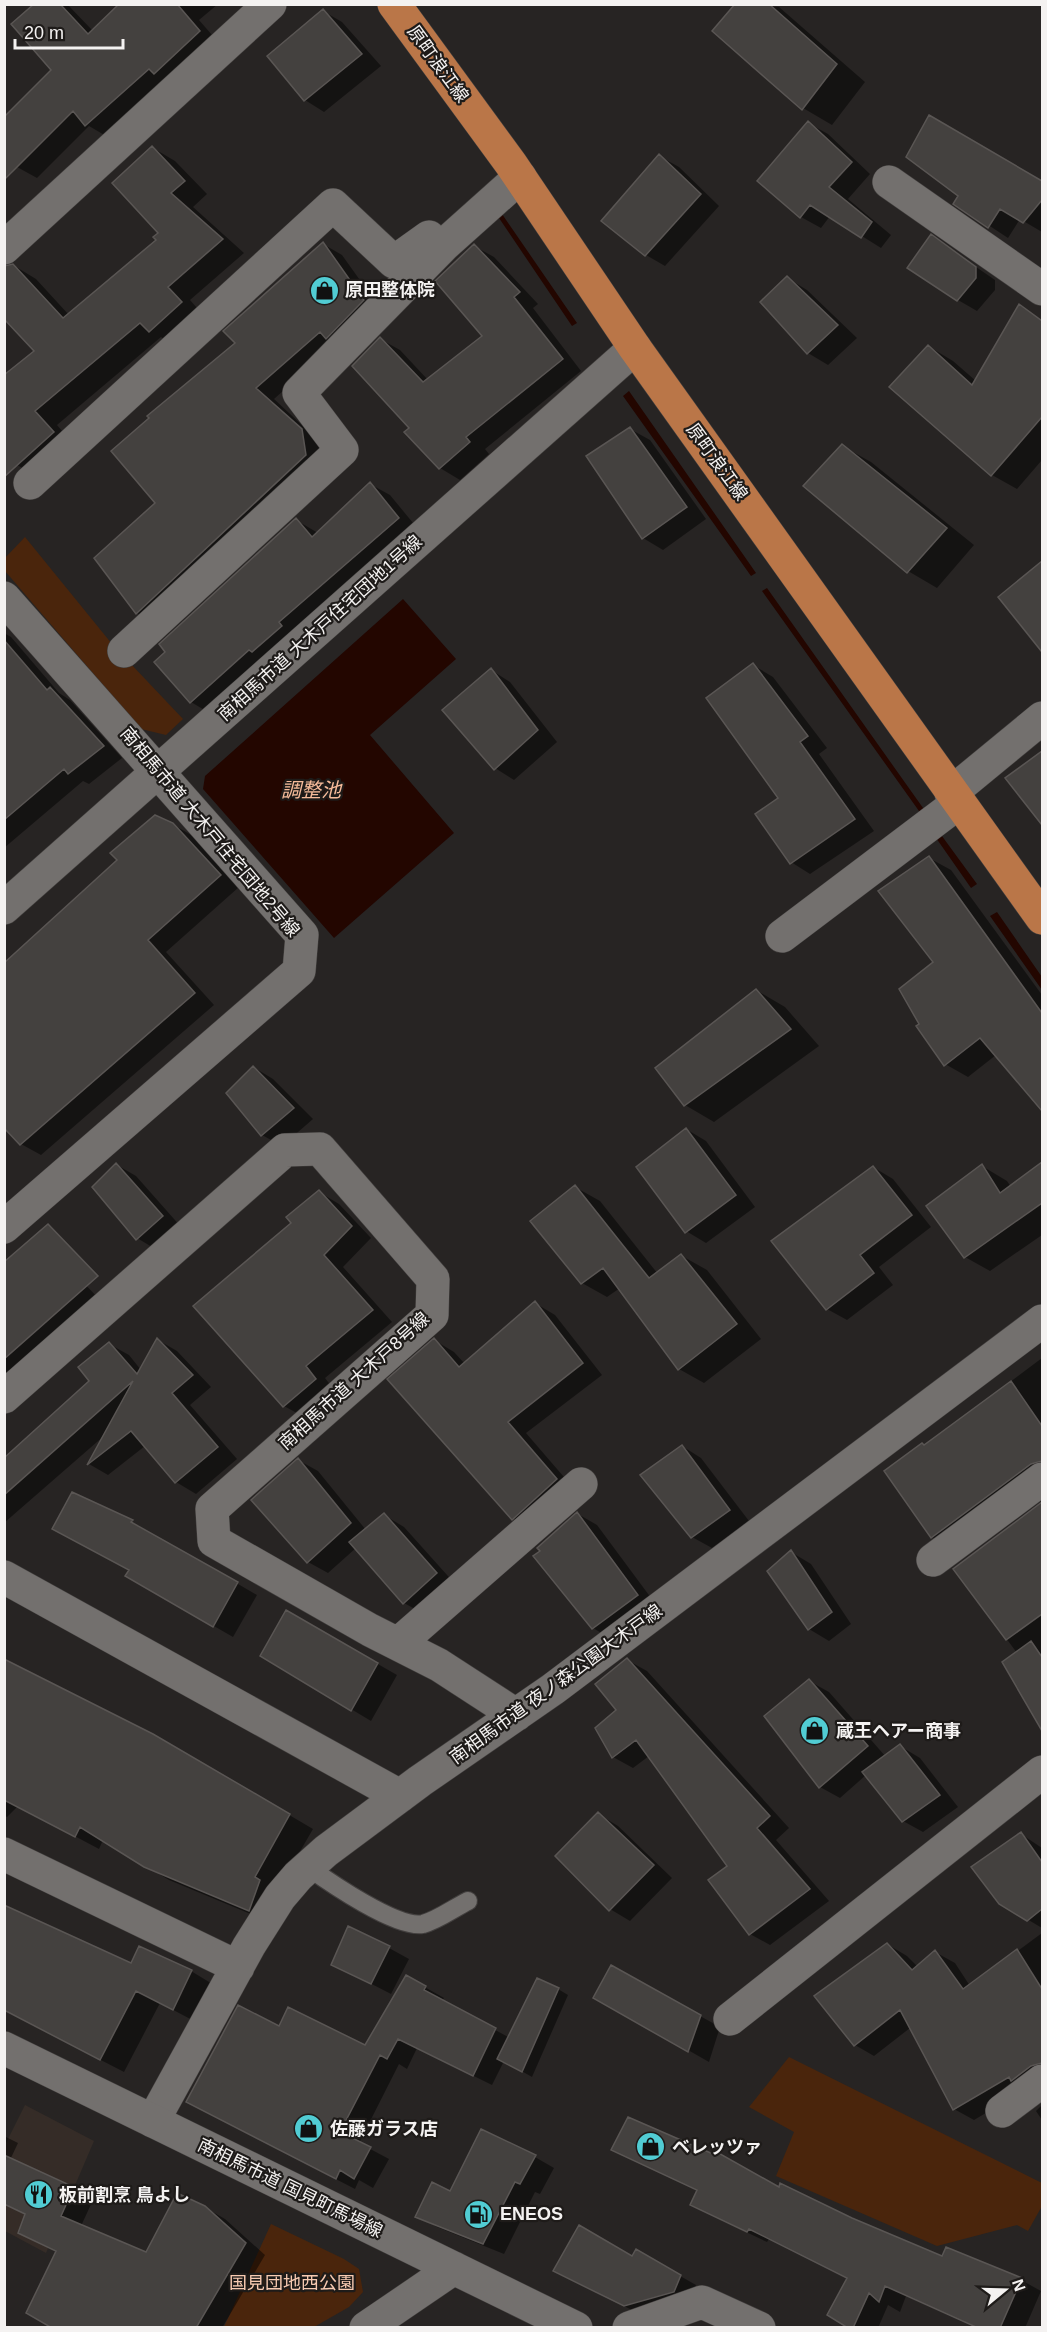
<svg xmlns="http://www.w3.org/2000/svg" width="1047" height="2332" viewBox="0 0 1047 2332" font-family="Arial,'Noto Sans JP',sans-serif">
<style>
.built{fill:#352c27}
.green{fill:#4a250c}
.water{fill:#230600}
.shadow{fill:#0007}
.building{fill:#44413f;stroke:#5a5654;stroke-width:1.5}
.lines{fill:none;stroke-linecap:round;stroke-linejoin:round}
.service-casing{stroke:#423f3e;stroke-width:20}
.minor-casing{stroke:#423f3e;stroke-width:34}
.tertiary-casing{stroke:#423f3e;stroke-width:34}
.primary-casing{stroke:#423f3e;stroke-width:34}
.service{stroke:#73706e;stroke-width:18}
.minor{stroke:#73706e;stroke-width:33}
.tertiary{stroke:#73706e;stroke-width:33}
.primary{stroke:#ba7648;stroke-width:33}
.labels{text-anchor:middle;stroke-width:4.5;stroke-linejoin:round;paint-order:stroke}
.street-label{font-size:18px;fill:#f4f2f1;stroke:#1e1b19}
.poi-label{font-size:18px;font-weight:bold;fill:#f4f2f1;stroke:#1e1b19;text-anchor:start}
.park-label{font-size:18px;fill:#f7cab1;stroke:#1e1b19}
.water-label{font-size:20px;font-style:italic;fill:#f6bb9a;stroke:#1e1b19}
</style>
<rect width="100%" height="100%" fill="#272423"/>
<!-- built -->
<path class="built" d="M25,2105L94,2141L46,2253L5,2231L4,2147Z"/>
<!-- green -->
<path class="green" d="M25,537L112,644L183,719L166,735L141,729L5,571L4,559Z
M789,2057L1042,2183V2206L1028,2231L1017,2225L937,2246L776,2176L794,2132L749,2107Z
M271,2224L344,2259L359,2269L363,2292L349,2307L314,2327H224Z"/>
<!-- water -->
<path class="water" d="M502,214L577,323L572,326L499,218Z
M629,391L756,573L751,576L623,396Z
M767,588L928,815L924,818L762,591Z
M403,599L456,659L370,735L454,833L334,938L203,789L205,776Z
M939,832L977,884L971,888L934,835Z
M997,912L1042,977V990L990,916Z"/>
<!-- shadow -->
<path class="shadow" d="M36,4H67L93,31L121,4H218L199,20L219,43L106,136L89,126L37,178L17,167L4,155L53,70Z
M737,4L779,7L865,82L832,125L803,108Z
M323,11L342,22L381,66L324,112L305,100Z
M930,117L1042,183V232L1020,219L1008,238L955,203L960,195Z
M808,123L828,134L870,174L848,199L891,235L881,248L830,216L821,228L801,217L759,181Z
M153,148L175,161L207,194L193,207L244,253L190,300L204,316L172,344L161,337L57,425L75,446L40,478L17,465L4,452L36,351L13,265L36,279L69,315L158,240L160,233Z
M659,156L679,167L719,206L665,266L646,255Z
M931,236L995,280V290L977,311L958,300Z
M323,244L342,255L382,311L337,343L274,399L320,442L325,465L156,624L137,613L96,559L157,503L151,418L237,343Z
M474,246L494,257L538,304L533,308L581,371L485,449L489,454L460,480L440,468L406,433L411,428L380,339L400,350L428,380L484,336Z
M787,278L807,290L857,338L828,365L808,353Z
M1019,306L1042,320V460L1017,489L992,475L928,346L953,361L976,381Z
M630,429L650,440L706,519L663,550L643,538L588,456Z
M842,446L871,462L974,545L937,588L908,571Z
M370,484L390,495L418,529L211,714L191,702L296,520L318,533Z
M1039,566L1042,568V649L1000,597Z
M4,633L11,637L59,693L70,700L122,758L89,784L83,781L4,848Z
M753,665L773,677L827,748L819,754L874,831L810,874L791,862Z
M491,670L510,682L557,742L514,780L495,768Z
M1042,752V823L1007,779Z
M172,824L193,836L239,887L166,952L214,1005L41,1155L21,1144Z
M929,858L951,870L1042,995V1109L996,1055L968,1077L945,1064L921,1024L935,963Z
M756,990L785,1007L819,1046L714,1122L685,1105Z
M253,1067L273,1079L313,1119L282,1146L262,1135Z
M686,1129L706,1141L755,1207L706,1243L686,1231Z
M1042,1164V1235L990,1271L965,1257L982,1166L1007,1181L1011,1187Z
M117,1165L136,1176L182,1228L157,1250L137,1238Z
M873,1167L893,1179L931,1227L879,1267L893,1285L847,1320L827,1309Z
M575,1187L600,1201L658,1274L682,1256L707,1270L761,1339L704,1383L679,1369L620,1288L607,1297L582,1283Z
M319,1192L339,1204L371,1238L343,1267L392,1322L325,1378L335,1391L304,1417L284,1406L293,1223Z
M53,1251L102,1302L4,1387V1264Z
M535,1303L555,1315L602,1375L526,1433L576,1491L533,1530L513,1518L434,1340L454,1352L465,1364Z
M158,1340L177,1351L211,1387L190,1405L237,1459L196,1494L176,1482L145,1446L108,1475L89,1464L105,1435L4,1523V1460L92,1381L109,1344L129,1355L141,1370Z
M1042,1358V1480L951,1548L932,1537L925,1446Z
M682,1446L701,1458L749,1521L712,1548L692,1537Z
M298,1460L318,1471L366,1530L384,1515L404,1527L456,1585L424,1614L404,1603L356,1548L328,1573L308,1562Z
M73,1494L132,1522L257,1595L233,1637L127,1576L130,1570Z
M1042,1504V1720L1035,1716L1017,1653L955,1569Z
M578,1514L597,1525L657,1606L613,1640L593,1628L535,1557Z
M791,1552L811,1564L851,1624L829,1641L809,1629L769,1572Z
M287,1612L397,1675L371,1721L351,1709Z
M4,1660L153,1735L313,1829L277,1891L272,1923L169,1880L103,1840L99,1849L18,1806L7,1817L4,1815Z
M627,1660L647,1671L789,1828L776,1840L829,1901L770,1945L750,1934L710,1881L729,1866L649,1756L633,1768L613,1757Z
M809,1681L829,1692L886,1757L900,1746L920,1758L958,1807L923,1832L903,1821L866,1775L840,1798L820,1787Z
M598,1814L618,1826L672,1878L630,1921L610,1909Z
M1021,1834L1042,1848V1928L1000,1903Z
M1042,1933V2084L1028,2088L974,2120L954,2109L910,2028L874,2056L855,2045L887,1944L907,1956L918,1967L935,1952L955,1963L970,1986Z
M389,1948L409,1959L391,1994L333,1964Z
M131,1965L191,1971L214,1985L196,2022L160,2003L124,2072L4,2010Z
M407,1977L444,1998L442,2001L510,2038L558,1989L568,1995L532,2077L504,2061L492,2085L417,2048L407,2069L399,2064L359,2143L389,2159L373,2188L359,2180L355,2189L206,2112L280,2028L365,2047Z
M595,1997L700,2016L720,2027L709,2062Z
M1042,2105V2120L1036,2111Z
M4,2136L18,2143L10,2160L93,2200L81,2226L146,2254L204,2207L225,2219L265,2255L222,2328H54L57,2252L20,2232L26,2214L4,2203Z
M613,2149L780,2189L943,2258L947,2249L1021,2280L1041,2291L1025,2328H976L906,2296L900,2312L888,2305L878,2328H851L849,2279L769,2239L767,2242L712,2216L692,2205L698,2191Z
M535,2157L554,2168L540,2194L535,2192L504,2254L437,2227L417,2216L450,2193Z
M636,2251L696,2285L690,2300L640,2314L570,2279L633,2258Z"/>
<!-- building -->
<path class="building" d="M34,4H60L88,34L119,4H177L200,31L154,74L149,69L85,126L73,111L4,180V117L51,70L11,24Z
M735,4H769L837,64L802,110L712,31Z
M323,9L362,54L304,101L267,56Z
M929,115L1042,181V200L1023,223L1000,209L988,228L953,204L958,196L906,157Z
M808,121L852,162L829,187L872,222L861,238L810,205L800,218L757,181Z
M152,146L185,181L171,193L223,239L168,287L182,302L149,332L140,323L35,411L54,432L4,477V375L34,351L4,319V266L13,264L63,318L156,240L153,237L158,233L112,183Z
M659,154L701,194L645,256L601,221Z
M931,234L976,267V278L957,301L907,268Z
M323,242L364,300L326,339L320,332L256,388L302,429L306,455L136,614L94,558L155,503L111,451L149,418L147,416L235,343L223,331Z
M474,244L520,292L514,297L563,359L466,437L470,442L439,469L404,432L409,428L352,366L380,337L423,382L482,336L435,281Z
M787,276L838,325L807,354L760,302Z
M1019,304L1042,321V417L991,476L889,387L928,345L972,385Z
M630,427L687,507L642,539L586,456Z
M842,444L947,528L907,573L803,486Z
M370,482L399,518L279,622L282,626L252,652L249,650L190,703L154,662L165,652L159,644L296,518L312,537Z
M1042,561V652L998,597Z
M4,640L47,690L50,687L104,746L68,774L64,769L4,820Z
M753,663L808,736L800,742L855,819L790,864L755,814L778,798L706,698Z
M491,668L538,730L494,770L442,710Z
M1042,751V825L1005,778Z
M155,815L173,823L221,875L148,940L195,993L20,1145L4,1128V963L117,860L110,853Z
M929,856L1042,1013V1111L980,1038L944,1066L916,1026L919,1024L899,989L933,962L878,891Z
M756,989L791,1029L684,1106L655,1068Z
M253,1066L294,1108L261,1136L226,1093Z
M686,1128L736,1195L685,1233L636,1167Z
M1042,1162V1203L964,1258L926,1206L982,1164L1000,1193Z
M116,1163L163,1216L136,1240L92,1187Z
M873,1166L912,1215L860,1255L874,1273L826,1310L771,1241Z
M575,1185L649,1278L681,1254L737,1324L678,1370L603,1268L581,1284L530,1221Z
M319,1190L352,1226L324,1255L373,1310L306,1366L316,1379L283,1407L193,1306L291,1223L286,1217Z
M48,1224L98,1276L4,1359V1262Z
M535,1301L583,1363L508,1422L557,1479L512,1520L387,1379L434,1338L459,1367Z
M157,1338L193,1375L172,1393L218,1447L175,1483L131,1431L87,1465L133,1381L4,1495V1458L89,1381L78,1367L109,1342L137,1374Z
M1011,1381L1042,1426V1461L1031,1464L931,1538L884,1471L922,1443L924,1445Z
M682,1445L730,1510L691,1538L640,1475Z
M298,1458L351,1523L307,1563L251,1500Z
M72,1492L133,1520L131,1522L238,1582L213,1627L125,1576L129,1570L52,1529Z
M1042,1502V1614L1006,1640L953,1569Z
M577,1512L638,1595L592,1629L533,1556L540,1551L537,1548Z
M384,1513L437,1573L403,1604L349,1542Z
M791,1550L832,1612L808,1630L767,1571Z
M286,1610L378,1663L351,1711L260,1656Z
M1031,1641L1042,1657V1731L1002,1662Z
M627,1658L770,1816L757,1828L810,1889L749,1935L708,1880L727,1866L636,1740L612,1758L595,1728L616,1710L595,1684Z
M4,1659L153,1734L290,1814L255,1877L260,1880L249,1911L144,1867L80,1827L75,1837L4,1800Z
M809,1679L868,1746L819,1788L764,1716Z
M900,1744L940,1795L902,1822L862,1772Z
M598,1812L654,1865L609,1911L555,1856Z
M1021,1832L1042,1862V1909L1027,1921L999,1904L971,1867Z
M4,1905L131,1963L139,1946L192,1970L173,2010L136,1991L100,2060L4,2010Z
M348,1926L390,1946L371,1984L331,1965Z
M887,1943L912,1970L935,1950L963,1989L1017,1949L1042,1989V2063L1031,2066L1011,2081L1009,2077L953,2110L900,2010L854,2046L814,1996Z
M611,1965L701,2015L688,2052L593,1998Z
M406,1975L426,1986L424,1990L496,2028L473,2076L398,2039L387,2059L380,2055L340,2132L371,2147L354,2179L340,2170L336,2179L186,2102L238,2005L279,2026L288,2007L365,2045Z
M537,1978L559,1988L522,2072L497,2059Z
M628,2117L713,2154L715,2151L779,2187L780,2183L852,2218L942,2256L946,2247L1022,2278L1000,2328H978L885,2286L879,2302L869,2293L853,2328H848L827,2315L847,2278L749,2229L747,2232L690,2205L697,2190L611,2150Z
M481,2129L536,2155L520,2184L515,2182L483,2244L415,2217L432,2182L450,2191Z
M4,2155L74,2187L61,2216L146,2252L177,2193L205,2206L246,2243L196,2328H52L26,2313L56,2251L18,2233L25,2214L4,2204Z
M579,2225L632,2256L636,2249L681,2275L674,2292L624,2306L553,2271Z"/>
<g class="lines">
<defs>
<path id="service" d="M308,1867C329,1882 397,1929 423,1924C438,1920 454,1908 468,1901"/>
<path id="minor" d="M889,182L1042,289
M4,248L270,4
M30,483L333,205L394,262L429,237
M4,598L302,935L299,971L4,1227
M124,651L342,450L299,393L444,245L520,177
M951,793L1042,718
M782,936L958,803
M4,1397L285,1150L320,1149L433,1279L432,1315L212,1509L214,1541L370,1630L439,1665L516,1715
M933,1560L1042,1479
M4,1577L400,1796
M399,1643L581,1484
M4,1854L238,1967
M730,2019L1042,1772
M1002,2111L1042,2081
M153,2121L249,1946L280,1897L298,1876L326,1851L420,1781L553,1689L1042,1321
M629,2328L702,2302L759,2328"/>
<path id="tertiary" d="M4,908L635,348
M4,2048L576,2328
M366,2328L454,2268"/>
<path id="primary" d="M394,4L511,164L635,348L1042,918"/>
</defs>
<!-- service casing -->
<use href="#service" class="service-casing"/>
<!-- minor casing -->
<use href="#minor" class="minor-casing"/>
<!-- tertiary casing -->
<use href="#tertiary" class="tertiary-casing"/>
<!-- primary casing -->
<use href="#primary" class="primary-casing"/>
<!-- service -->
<use href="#service" class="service"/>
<!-- minor -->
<use href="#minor" class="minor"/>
<!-- tertiary -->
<use href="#tertiary" class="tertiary"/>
<!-- primary -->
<use href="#primary" class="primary"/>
</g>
<!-- icons -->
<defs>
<symbol id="shop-disc" viewBox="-11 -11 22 22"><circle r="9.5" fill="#51ccd3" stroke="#1e1b19"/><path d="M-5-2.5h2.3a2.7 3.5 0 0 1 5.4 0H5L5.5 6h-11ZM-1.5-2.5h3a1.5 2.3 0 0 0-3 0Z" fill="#111"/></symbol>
<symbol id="restaurant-disc" viewBox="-11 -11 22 22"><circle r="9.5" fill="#51ccd3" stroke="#1e1b19"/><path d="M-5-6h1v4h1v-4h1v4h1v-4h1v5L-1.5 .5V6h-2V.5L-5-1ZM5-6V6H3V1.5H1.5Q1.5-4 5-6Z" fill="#111"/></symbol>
<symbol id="fuel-disc" viewBox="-11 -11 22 22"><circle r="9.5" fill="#51ccd3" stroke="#1e1b19"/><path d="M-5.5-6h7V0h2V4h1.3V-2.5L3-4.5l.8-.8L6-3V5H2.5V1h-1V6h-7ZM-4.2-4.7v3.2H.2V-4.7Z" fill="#111"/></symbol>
</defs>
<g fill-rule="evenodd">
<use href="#shop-disc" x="308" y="274" width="33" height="33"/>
<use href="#shop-disc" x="798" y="1714" width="33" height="33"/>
<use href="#shop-disc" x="292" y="2112" width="33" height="33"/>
<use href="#shop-disc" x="634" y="2130" width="33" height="33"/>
<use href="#restaurant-disc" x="22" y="2178" width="33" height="33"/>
<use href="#fuel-disc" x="462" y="2198" width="33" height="33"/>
</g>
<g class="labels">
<!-- street labels -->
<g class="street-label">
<text transform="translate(438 64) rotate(54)" y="6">原町浪江線</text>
<text transform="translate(717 462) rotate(54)" y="6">原町浪江線</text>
<text transform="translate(320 628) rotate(-42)" y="6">南相馬市道 大木戸住宅団地1号線</text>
<text transform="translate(210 832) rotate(50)" y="6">南相馬市道 大木戸住宅団地2号線</text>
<text transform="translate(354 1381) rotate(-42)" y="6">南相馬市道 大木戸8号線</text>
<text transform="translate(556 1684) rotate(-36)" y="6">南相馬市道 夜ノ森公園大木戸線</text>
<text transform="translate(290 2188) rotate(26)" y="6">南相馬市道 国見町馬場線</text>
</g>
<!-- poi labels -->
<g class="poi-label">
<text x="345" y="296">原田整体院</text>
<text x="836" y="1737">蔵王ヘアー商事</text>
<text x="330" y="2135">佐藤ガラス店</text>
<text x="672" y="2153">ベレッツァ</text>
<text x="59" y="2201">板前割烹 鳥よし</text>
<text x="500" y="2220">ENEOS</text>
</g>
<!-- park labels -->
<g class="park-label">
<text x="292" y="2289">国見団地西公園</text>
</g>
<!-- water labels -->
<g class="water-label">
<text x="311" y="797">調整池</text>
</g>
</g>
<!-- border -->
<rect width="1047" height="2332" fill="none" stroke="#f4f2f1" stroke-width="12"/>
<!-- north arrow -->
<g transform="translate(1005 2290) rotate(71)" stroke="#1e1b19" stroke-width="4.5" paint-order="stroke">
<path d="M0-4.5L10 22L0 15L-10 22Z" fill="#f4f2f1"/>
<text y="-9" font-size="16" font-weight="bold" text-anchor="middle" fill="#f4f2f1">N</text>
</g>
<!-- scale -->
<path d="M15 39v9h108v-9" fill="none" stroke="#f4f2f1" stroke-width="3"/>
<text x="24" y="39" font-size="18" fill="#f4f2f1" stroke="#1e1b19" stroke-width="4.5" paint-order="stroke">20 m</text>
</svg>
